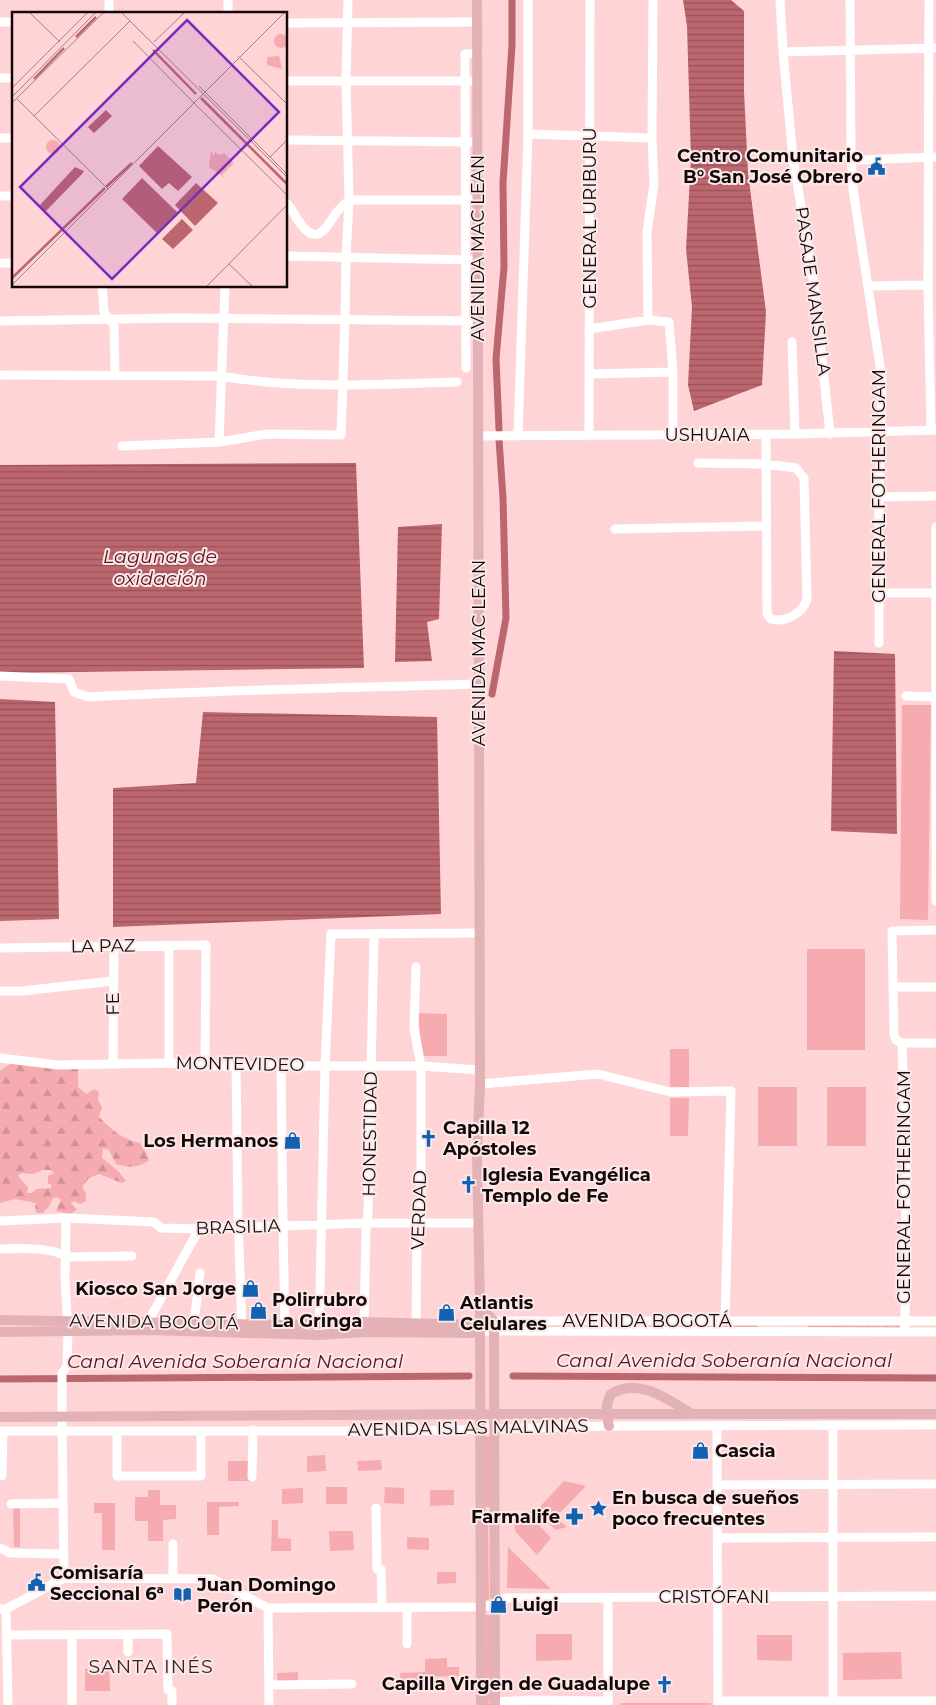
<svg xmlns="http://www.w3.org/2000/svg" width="936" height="1705" viewBox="0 0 936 1705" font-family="Montserrat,sans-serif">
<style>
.grass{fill:url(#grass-dots)}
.forest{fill:url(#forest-firs);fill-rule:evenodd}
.park{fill:#f5abb0}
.water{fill:url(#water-rules)}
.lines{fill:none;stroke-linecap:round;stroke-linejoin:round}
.canal{stroke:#bc666e;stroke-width:7}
.minor{stroke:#fff;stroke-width:9}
.major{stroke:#e2b2b6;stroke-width:10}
.labels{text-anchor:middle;stroke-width:4;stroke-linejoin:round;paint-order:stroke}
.poi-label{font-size:18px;font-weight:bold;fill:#160809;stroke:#fae9e9;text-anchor:start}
.street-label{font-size:18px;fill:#160809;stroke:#fae9e9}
.water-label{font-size:19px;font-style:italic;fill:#611121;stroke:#fae9e9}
.neighbourhood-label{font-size:19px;letter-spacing:1px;fill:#3f2023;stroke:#fae9e9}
.inset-river{fill:none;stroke:#bc666e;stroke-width:2.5}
.inset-road{fill:none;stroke:#a28284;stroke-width:1}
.view{fill:#7b2cbf;fill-opacity:0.15;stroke:#7b2cbf;stroke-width:2.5}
.inset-edge{fill:none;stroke:#160809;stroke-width:2.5}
</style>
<defs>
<pattern id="grass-dots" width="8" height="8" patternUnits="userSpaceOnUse" patternTransform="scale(1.25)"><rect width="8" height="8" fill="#f5abb0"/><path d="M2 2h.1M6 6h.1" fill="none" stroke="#d19296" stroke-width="1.8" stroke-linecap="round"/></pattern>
<pattern id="forest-firs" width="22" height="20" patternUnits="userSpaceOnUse" patternTransform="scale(1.25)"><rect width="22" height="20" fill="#f5abb0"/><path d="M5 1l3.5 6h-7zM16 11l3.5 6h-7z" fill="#d19296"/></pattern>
<pattern id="water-rules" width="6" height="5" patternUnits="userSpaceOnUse" patternTransform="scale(1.25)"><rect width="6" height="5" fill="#bc666e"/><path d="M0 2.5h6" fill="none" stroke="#985259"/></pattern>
</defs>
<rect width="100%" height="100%" fill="#ffd4d6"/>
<!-- grass -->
<path class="grass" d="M757,1323V1328L648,1329V1324Z
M506,1324L629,1325L628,1329L505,1328Z
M808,1324H900V1329L808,1330Z"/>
<!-- forest -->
<path class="forest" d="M11,1063L78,1068V1087L86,1094L94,1089L99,1092L98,1100L102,1107L99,1117C111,1129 123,1140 140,1143L145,1151L149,1160C139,1168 129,1168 116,1164L109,1150L103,1148L102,1158L119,1172L126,1181L122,1183L99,1174L89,1178L82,1187L86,1193V1201L80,1204L74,1201L71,1203L77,1210L70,1214L56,1211L61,1200L57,1197L52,1199L50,1205L43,1213H37L35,1208L36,1203L15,1199L0,1203V1071ZM43,1170H51L54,1173L48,1176V1184H51V1188L36,1189L32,1193H27L28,1187L18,1176L21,1173L33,1174Z"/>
<!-- park -->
<path class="park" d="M902,705H931L928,920L900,919Z
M807,949H865V1050H807Z
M418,1013L447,1014V1056H422Z
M670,1049H689V1087H670Z
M758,1087H797V1146H758Z
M827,1087H866V1146H827Z
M670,1098H689L688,1136H670Z
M485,1436L491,1437V1507H485Z
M325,1455L326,1471L307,1472V1456Z
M381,1460L382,1470L358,1471L357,1461Z
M228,1461H249V1481H228Z
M564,1481L586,1486L556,1517L567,1527L556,1530L535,1512Z
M326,1487H347V1504H326Z
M385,1487L404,1488V1504L384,1503Z
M303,1488V1503L282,1504V1489Z
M148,1490H160V1505H176V1519L163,1520V1541H148V1521H135V1497H148Z
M430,1490H454V1505L430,1506Z
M207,1502H239V1506L219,1507V1535H207Z
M94,1503H115V1550H102V1513H94Z
M13,1507H20V1547H14Z
M526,1511L551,1538L537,1555L515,1531L513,1517L522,1516Z
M272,1520H278V1538L291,1539V1551H271Z
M484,1521H488L489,1600H484Z
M353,1531L354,1550L330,1551L329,1531Z
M407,1537L429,1538V1550L407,1549Z
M508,1547L551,1589L507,1588Z
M437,1572H456V1583L437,1584Z
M486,1615H490L491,1705H486Z
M536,1634H572V1660L536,1661Z
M757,1635H792V1661L757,1660Z
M901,1652L902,1679L843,1680V1653Z
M447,1658V1667H459V1676L420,1677V1686L401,1687L400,1673L425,1672V1659Z
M109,1668L110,1691H85V1669Z
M298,1672V1683L278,1684L277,1673Z
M621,1703H711V1705H621Z"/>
<!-- water -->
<path class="water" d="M683,0H731L744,11V91L748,173L766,312L762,385L694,411L688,385L692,307L686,249L691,159L687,26Z
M356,463L364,668L0,673V465Z
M442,524L439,619L427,622L432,661L395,662L398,527Z
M834,651L895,654L897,834L831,831Z
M0,699L55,702L59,919L0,921Z
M203,712L437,717L441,914L113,927V788L196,783Z"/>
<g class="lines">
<!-- canal -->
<path class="canal" d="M499,429L496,359L504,267L503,183L512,45V0
M492,694L506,618L503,498L499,439
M513,1376L936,1378
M0,1379L469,1376"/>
<!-- minor -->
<path class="minor" d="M780,0L783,52L793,158L814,285L830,434
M850,0L851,157L853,189L882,379L879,497V643
M929,0L928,287L931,430
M109,14V0
M228,14V0
M0,22H14
M286,23L477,22
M783,52L936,48
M0,78H14
M286,81H470
M528,134L652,138
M0,138H14
M286,140L470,142
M793,158L845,155L858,160L936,157
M0,196H14
M286,203C293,209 294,216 300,223C318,248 326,227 337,212C341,207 345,204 349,200H470
M286,256L470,260
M0,263H14
M102,286L104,312L114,326L115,375
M868,286L928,285
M648,320L647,232L654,184L652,138L653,0
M0,321L177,318L478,321
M589,329L648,320L669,322L673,372V434
M792,342L795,434
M466,368L465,54L478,53
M589,374L673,372
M0,375L221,376C298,390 379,384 457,382
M478,436L795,434L936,430
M518,436L528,134V0
M589,436L590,0
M219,442L225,286
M122,446L219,442L267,434L341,435L345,320L346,258L349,200L346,81L348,0
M698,463L766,464L796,468L804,478L807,599C803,614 784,623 771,619L767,614C767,554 766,494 766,435
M879,497L936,496
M936,527V901
M615,529L767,526
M879,593H936
M0,676L69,679L74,692L88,697C218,690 348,688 479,684
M906,696L936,697
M936,930L892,931L894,1035L896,1040L902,1043H936
M0,948L206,945L205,1066
M893,987H936
M0,991H22L113,981
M902,1043L906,1167L905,1326
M0,1058L58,1065L169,1063L205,1066H421L479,1070
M113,1063L114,945
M169,1063V945
M236,1065L238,1217L242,1330
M281,1065L283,1226L285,1330
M480,1084L598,1074L670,1092L731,1091L725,1321
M0,1221L66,1218L154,1222L161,1228L199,1229L368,1223H479
M0,1249C16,1248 54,1247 66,1257L132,1256
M480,1321H936
M194,1323L200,1273
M364,1327L366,1230L368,1213L374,935
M148,1329V1322L199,1229
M416,1330L417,1226L420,1223L421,1210V1066L414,1028L416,967
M480,1331L936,1332
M319,1335L325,1066L331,934L480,933
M717,1426L718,1705
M0,1431H415L609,1426L936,1425
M117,1432V1476H201V1431
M2,1476L3,1431
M252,1477L253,1430
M717,1485L936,1484
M11,1504L63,1503
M376,1508L377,1569H381L382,1607
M717,1538L936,1537
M173,1544V1579
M0,1548L10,1553L63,1554
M64,1578L62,1417V1373L67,1366L68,1331L65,1278L66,1218
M608,1598V1705
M407,1607V1644
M268,1608L269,1705
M0,1609H6L64,1578L213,1579L268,1608L480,1607L495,1605L505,1598L936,1596
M6,1609L8,1705
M6,1635L167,1634L168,1690L172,1691V1705
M72,1635V1705
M128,1652V1634
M270,1685L352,1684
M718,1701H936
M494,1702L532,1700L608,1701
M833,1705V1426"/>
<!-- major -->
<path class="major" d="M477,0L480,1084L477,1155L480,1307L481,1705
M480,1307L494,1321L495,1705
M0,1320L284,1325L364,1322L474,1325L480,1321
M0,1332L148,1330L319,1335L364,1332L477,1333L480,1331
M0,1417L493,1414H936
M609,1426C606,1414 605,1405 611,1394C639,1377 667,1399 692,1414"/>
</g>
<!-- icons -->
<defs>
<symbol id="civic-bare" viewBox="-9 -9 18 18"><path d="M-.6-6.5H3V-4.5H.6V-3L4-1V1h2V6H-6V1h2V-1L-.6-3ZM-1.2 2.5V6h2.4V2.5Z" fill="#1361b0" stroke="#fae9e9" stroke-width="2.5" paint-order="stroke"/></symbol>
<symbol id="church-bare" viewBox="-9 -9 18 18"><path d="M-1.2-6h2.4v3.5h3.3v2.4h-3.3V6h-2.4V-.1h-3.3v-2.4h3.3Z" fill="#1361b0" stroke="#fae9e9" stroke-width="2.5" paint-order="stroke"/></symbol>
<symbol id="shop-bare" viewBox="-9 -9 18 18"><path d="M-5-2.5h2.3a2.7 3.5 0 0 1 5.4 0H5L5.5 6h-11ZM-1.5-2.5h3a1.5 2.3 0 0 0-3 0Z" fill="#1361b0" stroke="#fae9e9" stroke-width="2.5" paint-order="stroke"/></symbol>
<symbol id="sight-bare" viewBox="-9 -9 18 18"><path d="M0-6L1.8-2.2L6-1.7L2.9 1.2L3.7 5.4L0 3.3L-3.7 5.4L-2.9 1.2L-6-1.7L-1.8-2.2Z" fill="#1361b0" stroke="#fae9e9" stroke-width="2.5" paint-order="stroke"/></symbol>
<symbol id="pharmacy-bare" viewBox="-9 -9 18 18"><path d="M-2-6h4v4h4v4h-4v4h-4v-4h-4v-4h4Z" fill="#1361b0" stroke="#fae9e9" stroke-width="2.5" paint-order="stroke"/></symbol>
<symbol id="library-bare" viewBox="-9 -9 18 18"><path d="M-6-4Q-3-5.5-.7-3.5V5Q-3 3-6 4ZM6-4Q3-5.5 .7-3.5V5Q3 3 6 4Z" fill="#1361b0" stroke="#fae9e9" stroke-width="2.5" paint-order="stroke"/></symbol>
</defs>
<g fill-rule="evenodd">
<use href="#civic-bare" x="864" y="154" width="25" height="25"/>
<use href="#church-bare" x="416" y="1126" width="25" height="25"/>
<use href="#shop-bare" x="280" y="1128" width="25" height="25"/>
<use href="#church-bare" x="456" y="1172" width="25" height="25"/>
<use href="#shop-bare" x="238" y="1276" width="25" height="25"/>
<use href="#shop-bare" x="246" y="1298" width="25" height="25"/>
<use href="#shop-bare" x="434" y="1300" width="25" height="25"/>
<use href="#shop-bare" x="688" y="1438" width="25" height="25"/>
<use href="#sight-bare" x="586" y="1496" width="25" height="25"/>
<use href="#pharmacy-bare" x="562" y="1504" width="25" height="25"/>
<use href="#civic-bare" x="24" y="1570" width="25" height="25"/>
<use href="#library-bare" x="170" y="1582" width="25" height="25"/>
<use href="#shop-bare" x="486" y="1592" width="25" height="25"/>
<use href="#church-bare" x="652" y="1672" width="25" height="25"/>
</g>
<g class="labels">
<!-- poi labels -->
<g class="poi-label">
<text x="863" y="162" text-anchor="end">Centro Comunitario<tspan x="863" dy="21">B° San José Obrero</tspan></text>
<text x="443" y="1134">Capilla 12<tspan x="443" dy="21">Apóstoles</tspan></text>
<text x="278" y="1147" text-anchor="end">Los Hermanos</text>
<text x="482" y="1181">Iglesia Evangélica<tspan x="482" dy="21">Templo de Fe</tspan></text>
<text x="236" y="1295" text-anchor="end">Kiosco San Jorge</text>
<text x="272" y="1306">Polirrubro<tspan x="272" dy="21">La Gringa</tspan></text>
<text x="460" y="1309">Atlantis<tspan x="460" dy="21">Celulares</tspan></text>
<text x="715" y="1457">Cascia</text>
<text x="612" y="1504">En busca de sueños<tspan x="612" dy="21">poco frecuentes</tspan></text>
<text x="560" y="1523" text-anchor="end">Farmalife</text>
<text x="50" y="1579">Comisaría<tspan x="50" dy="21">Seccional 6ª</tspan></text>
<text x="197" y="1591">Juan Domingo<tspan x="197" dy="21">Perón</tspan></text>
<text x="512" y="1611">Luigi</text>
<text x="650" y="1690" text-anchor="end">Capilla Virgen de Guadalupe</text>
</g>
<!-- street labels -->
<g class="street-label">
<text transform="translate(590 218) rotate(-90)" y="6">GENERAL URIBURU</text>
<text transform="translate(478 248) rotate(-90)" y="6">AVENIDA MAC LEAN</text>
<text transform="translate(813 291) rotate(82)" y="6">PASAJE MANSILLA</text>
<text x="707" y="441">USHUAIA</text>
<text transform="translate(879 486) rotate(-90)" y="6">GENERAL FOTHERINGAM</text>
<text transform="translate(479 653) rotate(-90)" y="6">AVENIDA MAC LEAN</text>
<text transform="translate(103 946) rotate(-1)" y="6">LA PAZ</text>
<text transform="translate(113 1004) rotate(-91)" y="6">FE</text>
<text transform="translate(240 1064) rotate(1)" y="6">MONTEVIDEO</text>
<text transform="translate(370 1134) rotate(-89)" y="6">HONESTIDAD</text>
<text transform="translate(904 1187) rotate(-90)" y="6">GENERAL FOTHERINGAM</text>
<text transform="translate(419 1210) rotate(-88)" y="6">VERDAD</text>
<text transform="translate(238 1227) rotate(-2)" y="6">BRASILIA</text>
<text x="647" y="1327">AVENIDA BOGOTÁ</text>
<text transform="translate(154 1322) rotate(1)" y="6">AVENIDA BOGOTÁ</text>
<text transform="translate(468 1428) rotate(-1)" y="6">AVENIDA ISLAS MALVINAS</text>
<text x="714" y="1603">CRISTÓFANI</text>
</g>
<!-- water labels -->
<g class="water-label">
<text x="160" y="563">Lagunas de<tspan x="160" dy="22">oxidación</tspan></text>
<text x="724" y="1367">Canal Avenida Soberanía Nacional</text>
<text x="235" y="1368">Canal Avenida Soberanía Nacional</text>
</g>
<!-- neighbourhood labels -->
<g class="neighbourhood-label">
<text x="151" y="1673">SANTA INÉS</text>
</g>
</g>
<!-- overview -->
<g transform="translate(12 12)">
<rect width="275" height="275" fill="#ffd4d6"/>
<path d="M199,139L202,144L203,139L206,143L212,141L222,151L210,163L213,166L197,155Z" fill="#f5abb0"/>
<path d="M262 29a7 7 0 1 1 14 0a7 7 0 1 1-14 0ZM267,44L270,57L255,53V45ZM34 135a7 7 0 1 1 14 0a7 7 0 1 1-14 0Z" fill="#f5abb0"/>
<path d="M94,98L100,104L82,121L76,115ZM146,134L180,165L166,179L157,171L150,177L127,154ZM63,155L72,159L70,162L33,200L28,193ZM130,166L166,201L146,222L110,187ZM184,171L206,191L183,214L163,193ZM170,207L181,218L161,237L150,227Z" fill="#bc666e"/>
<path class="inset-river" d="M64,25L84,5M141,38L184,82M22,67L52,36M189,86L275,172M94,175L120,151M0,266L93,176"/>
<path class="inset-road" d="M18,1L48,30M110,1L275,165M121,29L182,91M142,30L172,1M226,44L275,92M187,74L275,162M0,76L75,1M0,85L83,1M5,87L96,177M0,91L91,1M182,91L275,183M22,104L118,9M258,145L275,128M217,252L240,274M0,273L272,1M195,274L275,193"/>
<path class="view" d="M175,8L267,100L100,267L8,175Z"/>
<rect width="275" height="275" class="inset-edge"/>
</g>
</svg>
